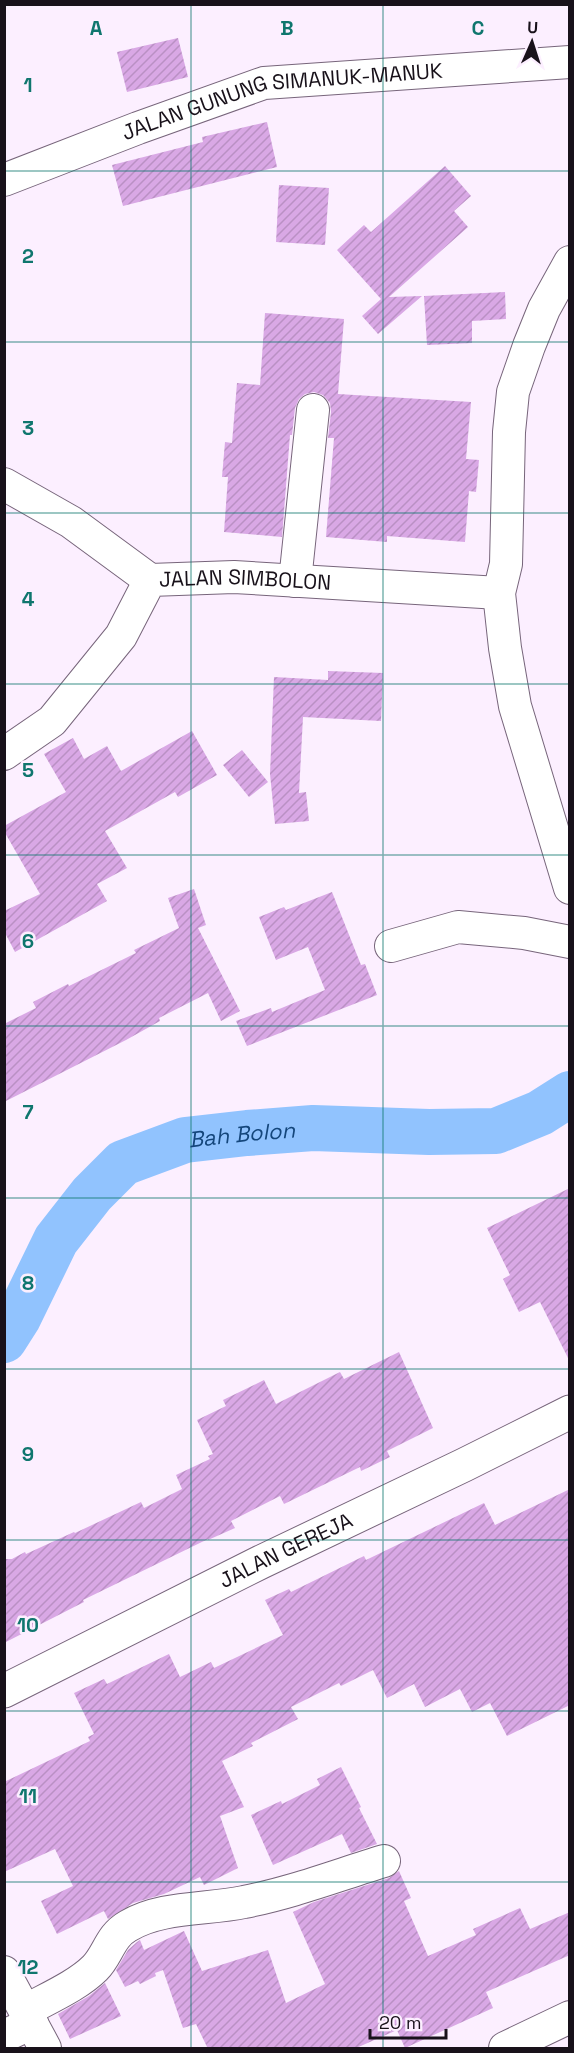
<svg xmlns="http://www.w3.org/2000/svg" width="574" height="2053" viewBox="0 0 574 2053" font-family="'Space Grotesk',sans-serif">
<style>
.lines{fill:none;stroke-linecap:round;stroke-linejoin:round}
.river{stroke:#91c3fe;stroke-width:46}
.building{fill:url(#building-hatch)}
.minor-casing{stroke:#77657b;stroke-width:34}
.major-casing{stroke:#77657b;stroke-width:35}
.minor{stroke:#fff;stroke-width:32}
.major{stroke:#fff;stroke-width:33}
.grid{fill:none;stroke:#0f766e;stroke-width:1.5;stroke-opacity:0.55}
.labels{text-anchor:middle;stroke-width:5;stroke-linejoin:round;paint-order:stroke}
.street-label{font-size:21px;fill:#18111a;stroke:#fcefff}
.water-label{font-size:22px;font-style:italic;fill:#14467b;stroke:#fcefff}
.grid-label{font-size:20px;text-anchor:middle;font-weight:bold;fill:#0f766e;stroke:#fcefff;stroke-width:5;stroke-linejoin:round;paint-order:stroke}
</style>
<defs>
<pattern id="building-hatch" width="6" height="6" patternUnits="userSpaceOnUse" patternTransform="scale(1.5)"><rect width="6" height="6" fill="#d9a8e5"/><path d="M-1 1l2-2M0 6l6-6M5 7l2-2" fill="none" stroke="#ba90c4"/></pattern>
</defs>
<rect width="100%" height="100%" fill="#fcefff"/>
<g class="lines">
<!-- river -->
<path class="river" id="s1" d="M4,1340L18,1318L56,1240L92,1194L123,1163L185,1140L247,1133L313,1128L429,1132L496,1131L540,1113L570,1094"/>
</g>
<!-- building -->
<path class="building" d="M178,38L188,77L127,92L117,52Z
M267,122L277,167L123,206L112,165L203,142L202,137Z
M445,166L471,196L454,211L468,227L389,297L422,296L378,334L362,316L381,299L337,250L364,225L371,232Z
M279,185L329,188L325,245L276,242Z
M505,292L506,319L472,321V343L427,345L424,296Z
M265,313L344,319L338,394L471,402L466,459L479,460L476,492L469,491L465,542L387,536V542L326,537L334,438H328L331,412L330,403L323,395L314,392L305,394L299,399L295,408L292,435H290L282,537L224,532L228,477H222L225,442L232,443L237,383L260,385Z
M328,671L383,673L381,721L303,717L299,793L306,792L309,821L275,824L270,774L274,677L328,680Z
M192,731L217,775L178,797L175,792L105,831L127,868L97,884L107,901L15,952L4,931V911L40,894L4,831V826L66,792L44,754L73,738L84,759L107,746L121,771Z
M242,750L268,782L249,797L223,765Z
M194,889L206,925L198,928L240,1011L221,1021L208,993L159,1018L160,1021L126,1040L4,1102V1024L36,1008L33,1002L68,984L69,986L136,953L134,950L179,928L168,898Z
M332,892L361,965L365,964L377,995L247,1046L236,1021L271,1008L272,1012L325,990L308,947L276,960L259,917L284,907L286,910Z
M570,1188V1362L540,1302L519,1312L503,1279L510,1275L487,1228Z
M399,1352L433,1428L387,1451L390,1457L361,1471L360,1467L284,1504L280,1496L231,1521L235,1528L208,1540V1539L83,1600L84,1602L4,1643V1559H12L25,1552L26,1554L74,1532L75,1533L141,1502L144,1508L182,1489L176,1475L210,1459L208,1456L213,1454L197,1420L226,1406L223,1400L264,1380L276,1404L340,1372L344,1379Z
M570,1489V1705L507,1736L490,1703L472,1712L460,1689L425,1707L414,1684L387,1698L373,1670L341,1686L339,1683L291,1707L298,1719L251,1743L253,1746L222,1761L244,1807L220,1816L238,1868L204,1885L200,1877L164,1894L133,1903L108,1919L104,1911L57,1934L41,1901L73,1886L55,1849L4,1872V1782L90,1741L88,1737L94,1734L74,1693L104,1679L107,1684L169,1654L180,1677L211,1662L214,1668L283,1635L265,1600L289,1589L291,1592L364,1556L366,1560L484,1503L495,1525Z
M341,1767L361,1807L359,1808L377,1844L351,1853L342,1834L273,1865L251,1815L281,1801L282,1804L320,1785L317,1779Z
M399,1871L411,1898L404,1901L428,1956L476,1935L473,1929L520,1908L530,1929L570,1912V1955L486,1992L493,2008L405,2048L397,2030L354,2049H208L196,2024L183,2028L163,1970L155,1973L156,1976L140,1984L138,1981L125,1987L116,1970L128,1950L137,1942L140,1940L144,1950L184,1931L202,1971L268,1950L286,2003L325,1984L293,1912L314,1902L389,1878Z
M105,1983L121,2016L70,2039L58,2014L89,1996Z"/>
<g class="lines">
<defs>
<g id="minor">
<path id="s2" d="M4,180L138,128L264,83L570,62"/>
<path d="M570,262L544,309L529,346L513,392L509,432L506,564L499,593L505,648L515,706L570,888"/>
<path d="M4,484L71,522L150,580"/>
<path d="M295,581L313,410"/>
<path id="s3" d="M4,754L52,721L121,636L150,580L234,577L499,593"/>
<path d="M391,946L458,927L524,933L570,942"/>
<path d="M4,1972L45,2048"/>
<path d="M25,2011C46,1999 77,1986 95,1968C108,1955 110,1936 128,1926C161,1906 207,1910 244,1902C291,1893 338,1875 384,1861"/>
<path d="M4,2036L32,2023"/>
<path d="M505,2048L570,2017"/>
</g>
<g id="major">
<path id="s4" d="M4,1691L261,1562L464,1465L570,1412"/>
</g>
</defs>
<!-- minor casing -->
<use href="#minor" class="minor-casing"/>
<!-- major casing -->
<use href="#major" class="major-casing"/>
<!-- minor -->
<use href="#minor" class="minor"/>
<!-- major -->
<use href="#major" class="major"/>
</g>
<!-- grid -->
<path class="grid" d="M191,4V2048M383,4V2048M4,171H570M4,342H570M4,513H570M4,684H570M4,855H570M4,1026H570M4,1198H570M4,1369H570M4,1540H570M4,1711H570M4,1882H570"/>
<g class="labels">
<!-- street labels -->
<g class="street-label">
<text dy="7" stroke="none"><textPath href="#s2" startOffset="292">JALAN GUNUNG SIMANUK-MANUK</textPath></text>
<text dy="7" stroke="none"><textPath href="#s3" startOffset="326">JALAN SIMBOLON</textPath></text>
<text dy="7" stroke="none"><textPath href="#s4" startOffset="315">JALAN GEREJA</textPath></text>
</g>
<!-- water labels -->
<g class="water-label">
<text dy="8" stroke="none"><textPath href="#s1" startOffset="338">Bah Bolon</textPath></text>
</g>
</g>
<g class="grid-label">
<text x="96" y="35">A</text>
<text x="287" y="35">B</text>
<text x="478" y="35">C</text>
<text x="28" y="92">1</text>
<text x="28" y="263">2</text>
<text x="28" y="435">3</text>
<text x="28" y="606">4</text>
<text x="28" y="777">5</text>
<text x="28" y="948">6</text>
<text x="28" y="1119">7</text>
<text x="28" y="1290">8</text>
<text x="28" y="1461">9</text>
<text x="28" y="1632">10</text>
<text x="28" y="1803">11</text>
<text x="28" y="1974">12</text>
</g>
<!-- border -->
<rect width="574" height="2053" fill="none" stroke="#18111a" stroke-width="12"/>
<!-- north arrow -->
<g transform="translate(532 42) rotate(3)" stroke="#fcefff" stroke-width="4.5" paint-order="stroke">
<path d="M0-4.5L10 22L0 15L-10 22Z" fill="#18111a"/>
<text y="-9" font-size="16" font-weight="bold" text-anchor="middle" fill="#18111a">U</text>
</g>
<!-- scale -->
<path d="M370 2029v9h76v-9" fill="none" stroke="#18111a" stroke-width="3"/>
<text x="379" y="2029" font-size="18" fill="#18111a" stroke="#fcefff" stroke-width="4.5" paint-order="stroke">20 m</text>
</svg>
